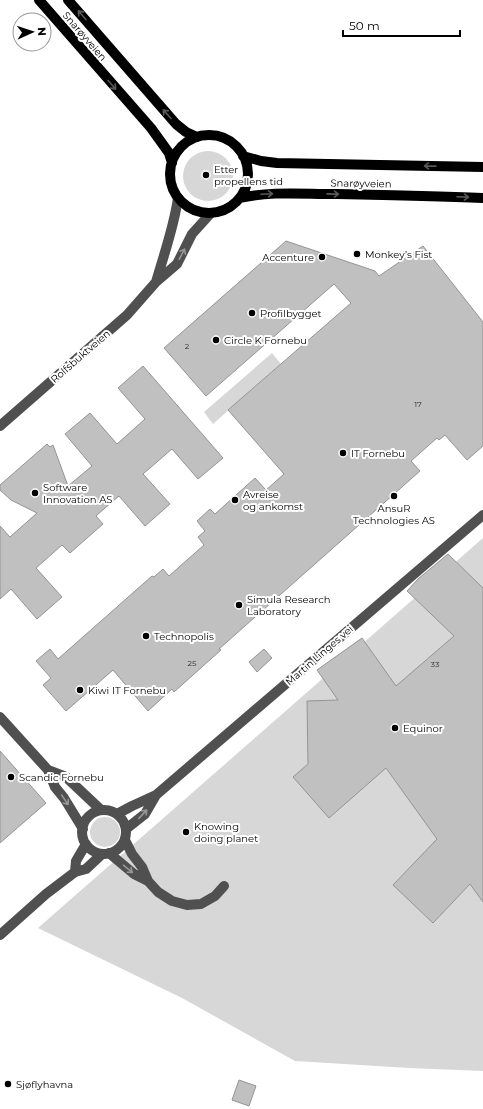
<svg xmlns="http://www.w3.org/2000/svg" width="483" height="1109" viewBox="0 0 483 1109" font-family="Montserrat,sans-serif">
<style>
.green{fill:#d7d7d7}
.building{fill:#c0c0c0;stroke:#949494}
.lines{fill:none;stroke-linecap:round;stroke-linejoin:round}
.minor{stroke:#505050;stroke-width:10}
.major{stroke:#000;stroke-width:10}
.oneway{stroke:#595959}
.oneway2{stroke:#969696}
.poi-dot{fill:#000;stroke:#fff;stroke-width:1.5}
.labels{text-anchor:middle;stroke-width:4;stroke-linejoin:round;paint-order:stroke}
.number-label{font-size:8px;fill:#303030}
.street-label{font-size:10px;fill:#000;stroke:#fff}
.poi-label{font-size:10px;fill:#000;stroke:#fff;text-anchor:start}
</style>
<rect width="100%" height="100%" fill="#fff"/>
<!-- green -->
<path class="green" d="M183 176a25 25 0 1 1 50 0a25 25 0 1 1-50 0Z
M272,353L281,364L213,424L204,412Z
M483,538V1071L409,1068L295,1061L182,998L38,928Z
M90 832a15 15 0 1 1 30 0a15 15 0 1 1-30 0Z"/>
<!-- building -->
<path class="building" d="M286,241L375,271L379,276L423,246L483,322V446L467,460L445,435L439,440L437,438L411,461L420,471L219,649L221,650L174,692L172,689L148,711L113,670L66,711L43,685L51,678L36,661L50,649L58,659L152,576L154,577L163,569L169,576L204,545L198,537L205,531L197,521L210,509L215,514L255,478L266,490L284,474L228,410L351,303L334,284L206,396L164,348Z
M143,366L223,458L198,479L172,449L143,474L170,504L145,526L119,496L105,508L96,516L103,524L70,553L62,545L36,568L62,597L37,619L11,589L0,599V526L10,537L37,513L11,500L0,490V485L47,444L50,447L53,445L68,486L92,466L65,434L90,413L117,444L145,419L118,388Z
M448,554L483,588V902L470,884L433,923L393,885L437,839L386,768L329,818L293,777L308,764L307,701L338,700L317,670L362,638L396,686L454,636L407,591L418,579Z
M264,649L272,658L257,672L249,662Z
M0,751L46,803L0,843Z
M239,1080L256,1086L249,1106L232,1100Z"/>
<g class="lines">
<!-- minor -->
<path class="minor" d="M156,282C164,254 174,227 178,198
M0,426L127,315L156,282L177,264L192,234L211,213
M0,717L48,770L55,787L64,798L83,829
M48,770L66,777L101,810
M82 832a22 22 0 1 1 44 0a22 22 0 1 1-44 0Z
M117,814L132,806L156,795L483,515
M126,829L145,814L156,795
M125,840L132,854L142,867L148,881L158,892L172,901L187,905L201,904L215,896L224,886
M109,853L134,874L148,881
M75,872L76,861L86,844
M0,935L46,894L75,872L86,869L102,854"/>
<!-- major -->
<path class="major" d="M39,0L151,128L169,153L172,163
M68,0L176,124L186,132L197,137
M170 174a39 39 0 1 1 78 0a39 39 0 1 1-78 0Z
M243,156L261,161L277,163L483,167
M240,198C270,191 302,194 334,194C383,195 433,196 483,198"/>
</g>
<!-- one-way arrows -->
<defs><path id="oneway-shaft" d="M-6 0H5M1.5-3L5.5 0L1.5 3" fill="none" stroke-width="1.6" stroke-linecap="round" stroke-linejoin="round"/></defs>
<g class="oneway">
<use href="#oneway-shaft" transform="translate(82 15) rotate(-131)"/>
<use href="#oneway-shaft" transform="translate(112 85) rotate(49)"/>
<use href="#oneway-shaft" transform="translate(167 114) rotate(-132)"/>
<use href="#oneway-shaft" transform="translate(430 166) rotate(-179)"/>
<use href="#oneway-shaft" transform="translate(267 194) rotate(-3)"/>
<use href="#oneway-shaft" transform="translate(333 194) rotate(1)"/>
<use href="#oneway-shaft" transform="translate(463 197) rotate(2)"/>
</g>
<g class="oneway2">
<use href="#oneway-shaft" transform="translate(182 254) rotate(-62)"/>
<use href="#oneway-shaft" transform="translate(65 800) rotate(56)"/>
<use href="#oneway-shaft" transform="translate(143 814) rotate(-47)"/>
<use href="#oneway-shaft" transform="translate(128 869) rotate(39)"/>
</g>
<!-- markers -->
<g class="poi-dot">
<circle cx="206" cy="175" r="4"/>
<circle cx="357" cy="254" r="4"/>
<circle cx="322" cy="257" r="4"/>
<circle cx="252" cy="313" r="4"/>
<circle cx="216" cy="340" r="4"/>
<circle cx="343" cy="453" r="4"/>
<circle cx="35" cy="493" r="4"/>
<circle cx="394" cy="496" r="4"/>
<circle cx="235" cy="500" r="4"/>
<circle cx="239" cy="605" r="4"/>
<circle cx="146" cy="636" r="4"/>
<circle cx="80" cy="690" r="4"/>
<circle cx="395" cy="728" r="4"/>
<circle cx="11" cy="777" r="4"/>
<circle cx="186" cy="832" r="4"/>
<circle cx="8" cy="1084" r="4"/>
</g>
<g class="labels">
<!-- number labels -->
<g class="number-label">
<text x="187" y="349">2</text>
<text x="418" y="407">17</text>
<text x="192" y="666">25</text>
<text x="435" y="667">33</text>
</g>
<!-- street labels -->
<g class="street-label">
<text transform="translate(85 36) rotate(49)" y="4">Snarøyveien</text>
<text transform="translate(361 183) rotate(1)" y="4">Snarøyveien</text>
<text transform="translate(80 356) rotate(-41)" y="4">Rolfsbuktveien</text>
<text transform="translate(319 655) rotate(-41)" y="4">Martin Linges vei</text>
</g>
<!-- poi labels -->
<g class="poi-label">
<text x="214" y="173">Etter<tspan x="214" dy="12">propellens tid</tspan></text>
<text x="365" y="258">Monkey’s Fist</text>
<text x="314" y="261" text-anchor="end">Accenture</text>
<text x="260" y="317">Profilbygget</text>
<text x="224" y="344">Circle K Fornebu</text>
<text x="351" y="457">IT Fornebu</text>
<text x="43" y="491">Software<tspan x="43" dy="12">Innovation AS</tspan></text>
<text x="243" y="498">Avreise<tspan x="243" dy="12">og ankomst</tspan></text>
<text x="394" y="512" text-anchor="middle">AnsuR<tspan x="394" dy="12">Technologies AS</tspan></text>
<text x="247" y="603">Simula Research<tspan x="247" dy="12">Laboratory</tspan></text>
<text x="154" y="640">Technopolis</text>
<text x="88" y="694">Kiwi IT Fornebu</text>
<text x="403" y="732">Equinor</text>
<text x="19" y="781">Scandic Fornebu</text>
<text x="194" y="830">Knowing<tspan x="194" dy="12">doing planet</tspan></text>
<text x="16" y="1088">Sjøflyhavna</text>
</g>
</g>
<!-- north arrow -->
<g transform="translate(32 32) rotate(87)"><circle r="19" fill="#ffffff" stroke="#999999"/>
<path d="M0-3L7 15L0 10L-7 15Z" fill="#000000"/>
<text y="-6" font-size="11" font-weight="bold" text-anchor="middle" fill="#000000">N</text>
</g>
<!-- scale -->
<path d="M343 30v6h117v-6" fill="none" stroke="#000000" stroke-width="2"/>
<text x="349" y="30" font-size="12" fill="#000000" stroke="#ffffff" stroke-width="3" paint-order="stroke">50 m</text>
</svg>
